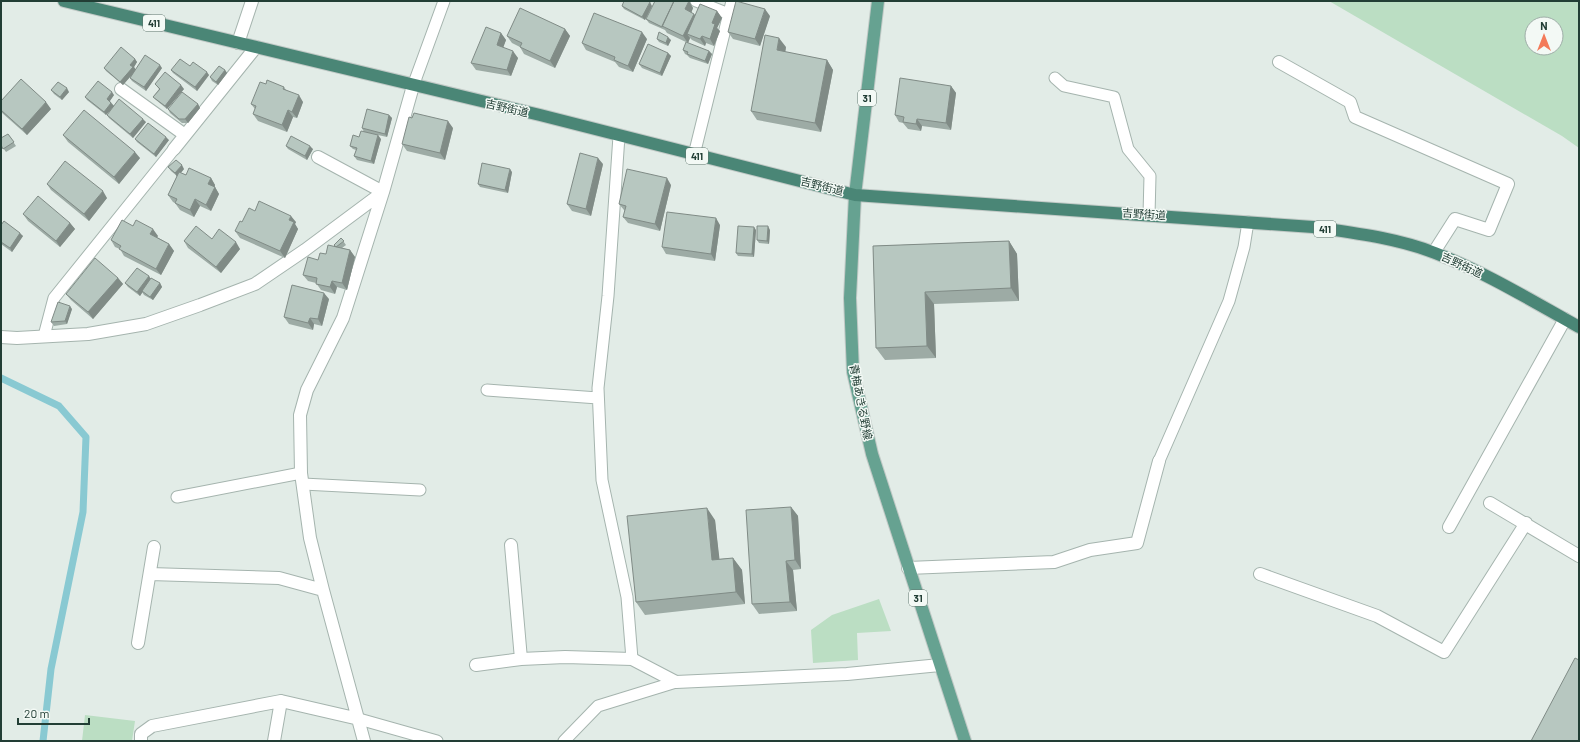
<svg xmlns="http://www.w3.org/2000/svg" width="1580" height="742" viewBox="0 0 1580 742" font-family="Barlow,'Noto Sans JP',sans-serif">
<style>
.green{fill:#bbdec3;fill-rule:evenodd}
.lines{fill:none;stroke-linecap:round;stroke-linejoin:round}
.stream{stroke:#89c9d2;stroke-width:7}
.service-casing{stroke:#a5b4ae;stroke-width:13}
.minor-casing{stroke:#a5b4ae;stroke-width:14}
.primary-casing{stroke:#c1c9c6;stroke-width:14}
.trunk-casing{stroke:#c1c9c6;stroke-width:14}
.service{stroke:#fff;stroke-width:11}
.minor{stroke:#fff;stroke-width:12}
.primary{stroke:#66a291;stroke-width:12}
.trunk{stroke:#4a8676;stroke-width:12}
.wall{fill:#9daba5}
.shaded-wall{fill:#808b86}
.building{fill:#b7c7c0;stroke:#808b86}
.labels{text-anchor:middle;stroke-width:3;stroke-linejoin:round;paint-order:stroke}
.shield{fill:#f3f9f5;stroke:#61766f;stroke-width:1}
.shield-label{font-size:10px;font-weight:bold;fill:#223e35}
.street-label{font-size:11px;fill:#223e35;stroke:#f3f9f5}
</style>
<rect width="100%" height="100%" fill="#e2ece7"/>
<!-- green -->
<path class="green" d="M1329,1H1579V148L1562,136ZM1532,24H1556V48H1532Z
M879,599L891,631L857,633L858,660L813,663L811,630L832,615Z
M85,715L135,721L132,741H82Z"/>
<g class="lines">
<!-- stream -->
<path class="stream" d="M1,378L59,406L86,437L83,512L51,669L43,741"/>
<defs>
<path id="service" d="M696,1L729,14
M1055,78L1064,86L1114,97L1128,149L1150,176L1149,215
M413,86L444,1
M619,136L608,296L598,388L602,480L627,597L632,659
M694,155L732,1
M44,336L54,298L174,149
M487,390L598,398
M1159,461L1229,301L1244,247L1248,222
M303,484L420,490
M177,497L301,473
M359,719L437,741
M564,741L598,706L676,682"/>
<path id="minor" d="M238,43L252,1
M1279,62L1350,102L1355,117L1508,184L1489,230L1455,219L1434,252
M121,89L185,135
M174,149L256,47
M1,337L17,338L88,334L146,324L200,305L255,284L305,250L383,192L318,157
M1490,503L1579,556
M1449,527L1565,319
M511,545L521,659
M908,568L1054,562L1090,550L1137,543L1159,461
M150,574L279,578L323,590
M1260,574L1377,616L1444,652L1526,523
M138,643L154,547
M476,665L521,659L565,657L632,659L676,682L847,674L940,665
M141,741V734L152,726L281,701L359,719
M274,741L281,701
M364,741L323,590L310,538L301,473L300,415L307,390L343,318L383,192L413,86"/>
<path id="primary" d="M878,1L855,195L850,298L853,372L872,454L965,741"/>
<path id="trunk" d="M64,1L540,115L855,195L1313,227C1354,233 1397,238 1435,253C1485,272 1532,301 1579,327"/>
</defs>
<!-- service casing -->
<use href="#service" class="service-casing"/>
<!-- minor casing -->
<use href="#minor" class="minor-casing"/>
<!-- primary casing -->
<use href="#primary" class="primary-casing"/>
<!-- trunk casing -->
<use href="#trunk" class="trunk-casing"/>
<!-- service -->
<use href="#service" class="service"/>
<!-- minor -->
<use href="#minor" class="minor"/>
<!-- primary -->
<use href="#primary" class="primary"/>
<!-- trunk -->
<use href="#trunk" class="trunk"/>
</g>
<!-- wall -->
<path class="wall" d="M689,1L693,8L691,13L695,15L717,11L722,18L717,28L720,31L714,46L706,43L705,46L692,40L690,38L688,43L667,33L665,30L649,23L646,19Z
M622,6H652L645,20L624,9Z
M770,16L760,46L733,39L728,32Z
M565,29L570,36L555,68L524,54L520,47L512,43L507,36Z
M501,33L506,40L503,47L518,58L511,76L476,70L471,63Z
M647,39L633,72L619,67L615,62L586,50L582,43Z
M657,39L671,40L668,46L659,42Z
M786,47L785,52L827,60L833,70L821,132L757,120L751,111Z
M683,50L709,51L712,54L708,64L690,58L687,55L685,54Z
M668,53L671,56L662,76L642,68L639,64Z
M135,59L137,62L134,67L135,69L162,68L146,91L132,81L130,78V77L123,85L106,71L104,68Z
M190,66L209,75L197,91L173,73L171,70Z
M225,70L227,73L218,85L212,81L210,77Z
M155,84L184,89L167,109L156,100L153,97L159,89Z
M266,84L284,87L286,90L303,102L297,118L293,117L287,132L258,121L253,114L255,109L251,104Z
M951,86L956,93L951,130L922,126L921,131L908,129L903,123L899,122L895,115Z
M51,90L69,92L62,100L54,94Z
M114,95L110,101L114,106L106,115L87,100L85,97Z
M1,101L51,109L27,135L1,112Z
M198,104L200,108L188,123H182L170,113L168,109Z
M107,115L146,122L133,138L109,118Z
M389,115L392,118L387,137L364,132L362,128Z
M453,128L445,160L407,151L402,144Z
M8,134L16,146L6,152L1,145Z
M63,135L140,158L119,184L68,142Z
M135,139L169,140L156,157L137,142Z
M381,139L374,164L357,160L354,156L356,150L353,149L350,146Z
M286,146L313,149L307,160L288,149Z
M603,164L591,216L572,211L567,204Z
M168,167L184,169L181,173L186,175L211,178L215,185V187L219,194L211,211L200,206L194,217L180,210L175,203L173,202L168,195L177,176L171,171Z
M512,172L508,193L480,187L478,184Z
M47,184L107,198L89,221L51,190Z
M671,185L660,231L628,223L623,217L625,211L624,210L619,204Z
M255,211L296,222L295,224L298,229L285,258L240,238L235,231L242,222Z
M23,214L70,223L75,229L60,247L28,221Z
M1,225L23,236L12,252L1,244Z
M720,225L715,261L666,254L662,247Z
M133,226L158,236L157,237L169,244L174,251L161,275L124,256L120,249L115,247L111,240Z
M756,230L754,257L738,256L736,253Z
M770,230L769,244L759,243L757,240Z
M341,238L346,245L342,248L350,250L355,257L347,290L337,287L335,294L321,290L316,283L308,281L303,275L318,260L336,247Z
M212,239L240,249L221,273L188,248L184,241Z
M1009,241L1017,254L1019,301L934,304L936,358L885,360L876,348L873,246Z
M149,276L151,279L160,283L162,287L153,300L144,295L142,292L140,296L128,287L125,283Z
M118,278L123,284L93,319L71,300L66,294Z
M329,299L322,326L314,324L313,330L289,324L284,317Z
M72,309L67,324L54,326L51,322Z
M791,507L798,516L801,569L793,570L797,611L759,614L752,604Z
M715,520L719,559L733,558L742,570L745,604L645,615L636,602Z"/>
<!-- shaded-wall -->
<path class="shaded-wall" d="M689,1L693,8L690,16L685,9Z
M650,2L652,6L645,20L642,17Z
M765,9L770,16L760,46L755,39Z
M717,11L722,18L717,28L720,31L714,46L710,39L712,23Z
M694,14L699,20L687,34L690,38L688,43L683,36Z
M565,29L570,36L555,68L550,61Z
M642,32L647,39L633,72L628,66Z
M501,33L506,40L502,51L497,45Z
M702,36L706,43L705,46L700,39Z
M668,37L671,40L668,46L666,43Z
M779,38L786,47L784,60L777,50Z
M513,51L518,58L511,76L507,70Z
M709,51L712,54L708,64L705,61Z
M668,53L671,56L662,76L660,73Z
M135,59L137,62L134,67L136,70L123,85L120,82L130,65Z
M827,60L833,70L821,132L815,123Z
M160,65L162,68L146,91L144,87Z
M225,70L227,73L218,85L216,82Z
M207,72L209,75L197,91L195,87Z
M181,85L184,89L167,109L165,106Z
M951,86L956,93L951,130L946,123Z
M67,88L69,92L62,100L60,97Z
M112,92L114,95L109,102L107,99Z
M299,95L303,102L297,118L292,112Z
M46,102L51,109L27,135L22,129Z
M111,103L114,106L106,115L104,112Z
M198,104L200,108L188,123L185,119Z
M288,110L293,117L287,132L282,125Z
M389,115L392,118L387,137L385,134Z
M143,119L146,122L133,138L130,134Z
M917,119L922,126L921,131L916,124Z
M448,121L453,128L445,160L440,153Z
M378,135L381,139L374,164L371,161Z
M166,137L169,140L156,157L154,154Z
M310,146L313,149L307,160L305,156Z
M135,152L140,158L119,184L114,177Z
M598,158L603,164L591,216L586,209Z
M182,165L184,169L177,177L175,173Z
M510,169L512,172L508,193L505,190Z
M211,178L215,185L213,191L208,184Z
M667,178L671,185L660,231L655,224Z
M215,187L219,194L211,211L206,205Z
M103,191L107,198L89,221L84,214Z
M195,199L200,206L194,217L190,210Z
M291,216L296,222L295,224L298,229L285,258L280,251L289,220Z
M716,218L720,225L715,261L711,254Z
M70,223L75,229L60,247L56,241Z
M768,226L770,230L769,244L767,241Z
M754,227L756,230L754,257L752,254Z
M153,229L158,236L155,240L150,234Z
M20,233L23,236L12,252L10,248Z
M1009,241L1017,254L1019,301L1011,288Z
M236,242L240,249L221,273L216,267Z
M169,244L174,251L161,275L156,269Z
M350,250L355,257L347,290L342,283Z
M149,276L151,280L140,296L137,292Z
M118,278L123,284L93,319L88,312Z
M332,281L337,287L335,294L330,287Z
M160,283L162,287L153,300L150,297Z
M925,292L934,304L936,358L927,346Z
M324,293L329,299L322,326L318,319Z
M70,306L72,309L67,324L65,321Z
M310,318L314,324L313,330L308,323Z
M791,507L798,516L801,569L795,560Z
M707,508L715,520L721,572L712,560Z
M733,558L742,570L745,604L736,592Z
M786,561L793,570L797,611L790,602Z"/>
<!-- building -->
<path class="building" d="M624,1H647L650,2L642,17L622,6Z
M655,1H674L662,27L646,19Z
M674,1H689L685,9L694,14L683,36L662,26Z
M736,1L765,9L755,39L728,32Z
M700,4L717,11L712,23L715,24L710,39L702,36L700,39L687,34Z
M520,8L565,29L550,61L520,47L522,43L507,36Z
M594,13L642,32L628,66L614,60L615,57L582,43Z
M486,27L501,33L497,45L513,51L507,70L471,63Z
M659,32L668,37L666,43L657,39Z
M765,35L779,38L777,50L827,60L815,123L751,111Z
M686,42L709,51L705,61L687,54L688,52L683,50Z
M648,44L668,53L660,73L639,64Z
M121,47L135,59L130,65L133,67L120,82L104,68Z
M145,55L160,65L144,87L130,78Z
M180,59L190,66L193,62L207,72L195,87L171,70Z
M219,66L225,70L216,82L210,77Z
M165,72L181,85L165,106L153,97L160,89L155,84Z
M900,78L951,86L946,123L917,119L916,124L903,122L904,117L895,115Z
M21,79L46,102L22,129L1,110V101Z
M267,80L284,87L283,89L299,95L292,112L288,110L282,125L253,114L256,106L251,104L260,82L266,84Z
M98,81L112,92L107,99L111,103L104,112L85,97Z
M58,82L67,88L60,97L51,90Z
M182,92L198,104L185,119H179L168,109Z
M119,99L143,119L130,134L107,115Z
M367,109L389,115L385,134L362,128Z
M84,110L135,152L114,177L63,135Z
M414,113L448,121L440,153L402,144L409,117L412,118Z
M148,123L166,137L154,154L135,139Z
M361,131L378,135L371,161L354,156L357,148L350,146L353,135L359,137Z
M8,134L14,142L3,149L1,145V138Z
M291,136L310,146L305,156L286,146Z
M580,153L598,158L586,209L567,204Z
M176,160L182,165L175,173L168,167Z
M65,161L103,191L84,214L47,184Z
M482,163L510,169L505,190L478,184Z
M189,168L211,178L208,184L215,187L206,205L195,199L190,210L175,203L177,199L168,195L179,172L186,175Z
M627,169L667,178L655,224L623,217L626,206L619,204Z
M38,196L70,223L56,241L23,214Z
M259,201L291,216L289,220L294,222L280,251L235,231L240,221L242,222L249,208L255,211Z
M667,212L716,218L711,254L662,247Z
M122,220L133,226L136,220L153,229L150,234L169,244L156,269L119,249L121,246L111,240Z
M4,221L20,233L10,248L1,242V225Z
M196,226L212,239L219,229L236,242L216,267L184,241Z
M738,226L754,227L752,254L736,253Z
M757,226H768L767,241L757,240Z
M341,238L344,241L336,247L334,245Z
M1009,241L1011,288L925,292L927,346L876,348L873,246Z
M328,245L350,250L342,283L332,281L330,287L316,284L317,278L303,275L308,257L318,260L320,253L326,254Z
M95,258L118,278L88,312L66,294Z
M137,268L149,276L137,292L125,283Z
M151,278L160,283L150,297L142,291Z
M292,285L324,293L318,319L310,318L308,323L284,317Z
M58,302L70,306L65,321L51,322Z
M791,507L795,560L786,561L790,602L752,604L746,510Z
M707,508L712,560L733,558L736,592L636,602L627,516Z
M1575,658L1579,660V741H1531Z"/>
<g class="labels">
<!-- shield labels -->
<g class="shield">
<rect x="143" y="15" width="22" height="16" rx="3"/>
<rect x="858" y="90" width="18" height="16" rx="3"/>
<rect x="686" y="148" width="22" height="16" rx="3"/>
<rect x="1314" y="221" width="22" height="16" rx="3"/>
<rect x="909" y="590" width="18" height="16" rx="3"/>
</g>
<g class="shield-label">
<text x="154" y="27">411</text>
<text x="867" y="102">31</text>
<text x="697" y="160">411</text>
<text x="1325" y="233">411</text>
<text x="918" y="602">31</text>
</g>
<!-- street labels -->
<g class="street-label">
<text transform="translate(507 108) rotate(13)" y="4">吉野街道</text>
<text transform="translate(822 186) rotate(14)" y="4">吉野街道</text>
<text transform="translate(1144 214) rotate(4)" y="4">吉野街道</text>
<text transform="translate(1462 265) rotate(25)" y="4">吉野街道</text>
<text transform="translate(861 402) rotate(79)" y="4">青梅あきる野線</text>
</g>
</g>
<!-- border -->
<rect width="1580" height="742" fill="none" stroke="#223e35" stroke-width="4"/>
<!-- north arrow -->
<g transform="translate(1544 36)"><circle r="19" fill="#f3f9f5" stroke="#9faea8"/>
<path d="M0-3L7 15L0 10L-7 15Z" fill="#f37a59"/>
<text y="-6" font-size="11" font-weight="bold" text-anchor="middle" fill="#223e35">N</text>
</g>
<!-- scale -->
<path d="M18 718v6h71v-6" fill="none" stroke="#223e35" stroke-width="2"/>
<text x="24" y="718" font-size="12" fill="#223e35" stroke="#f3f9f5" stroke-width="3" paint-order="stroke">20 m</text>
</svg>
